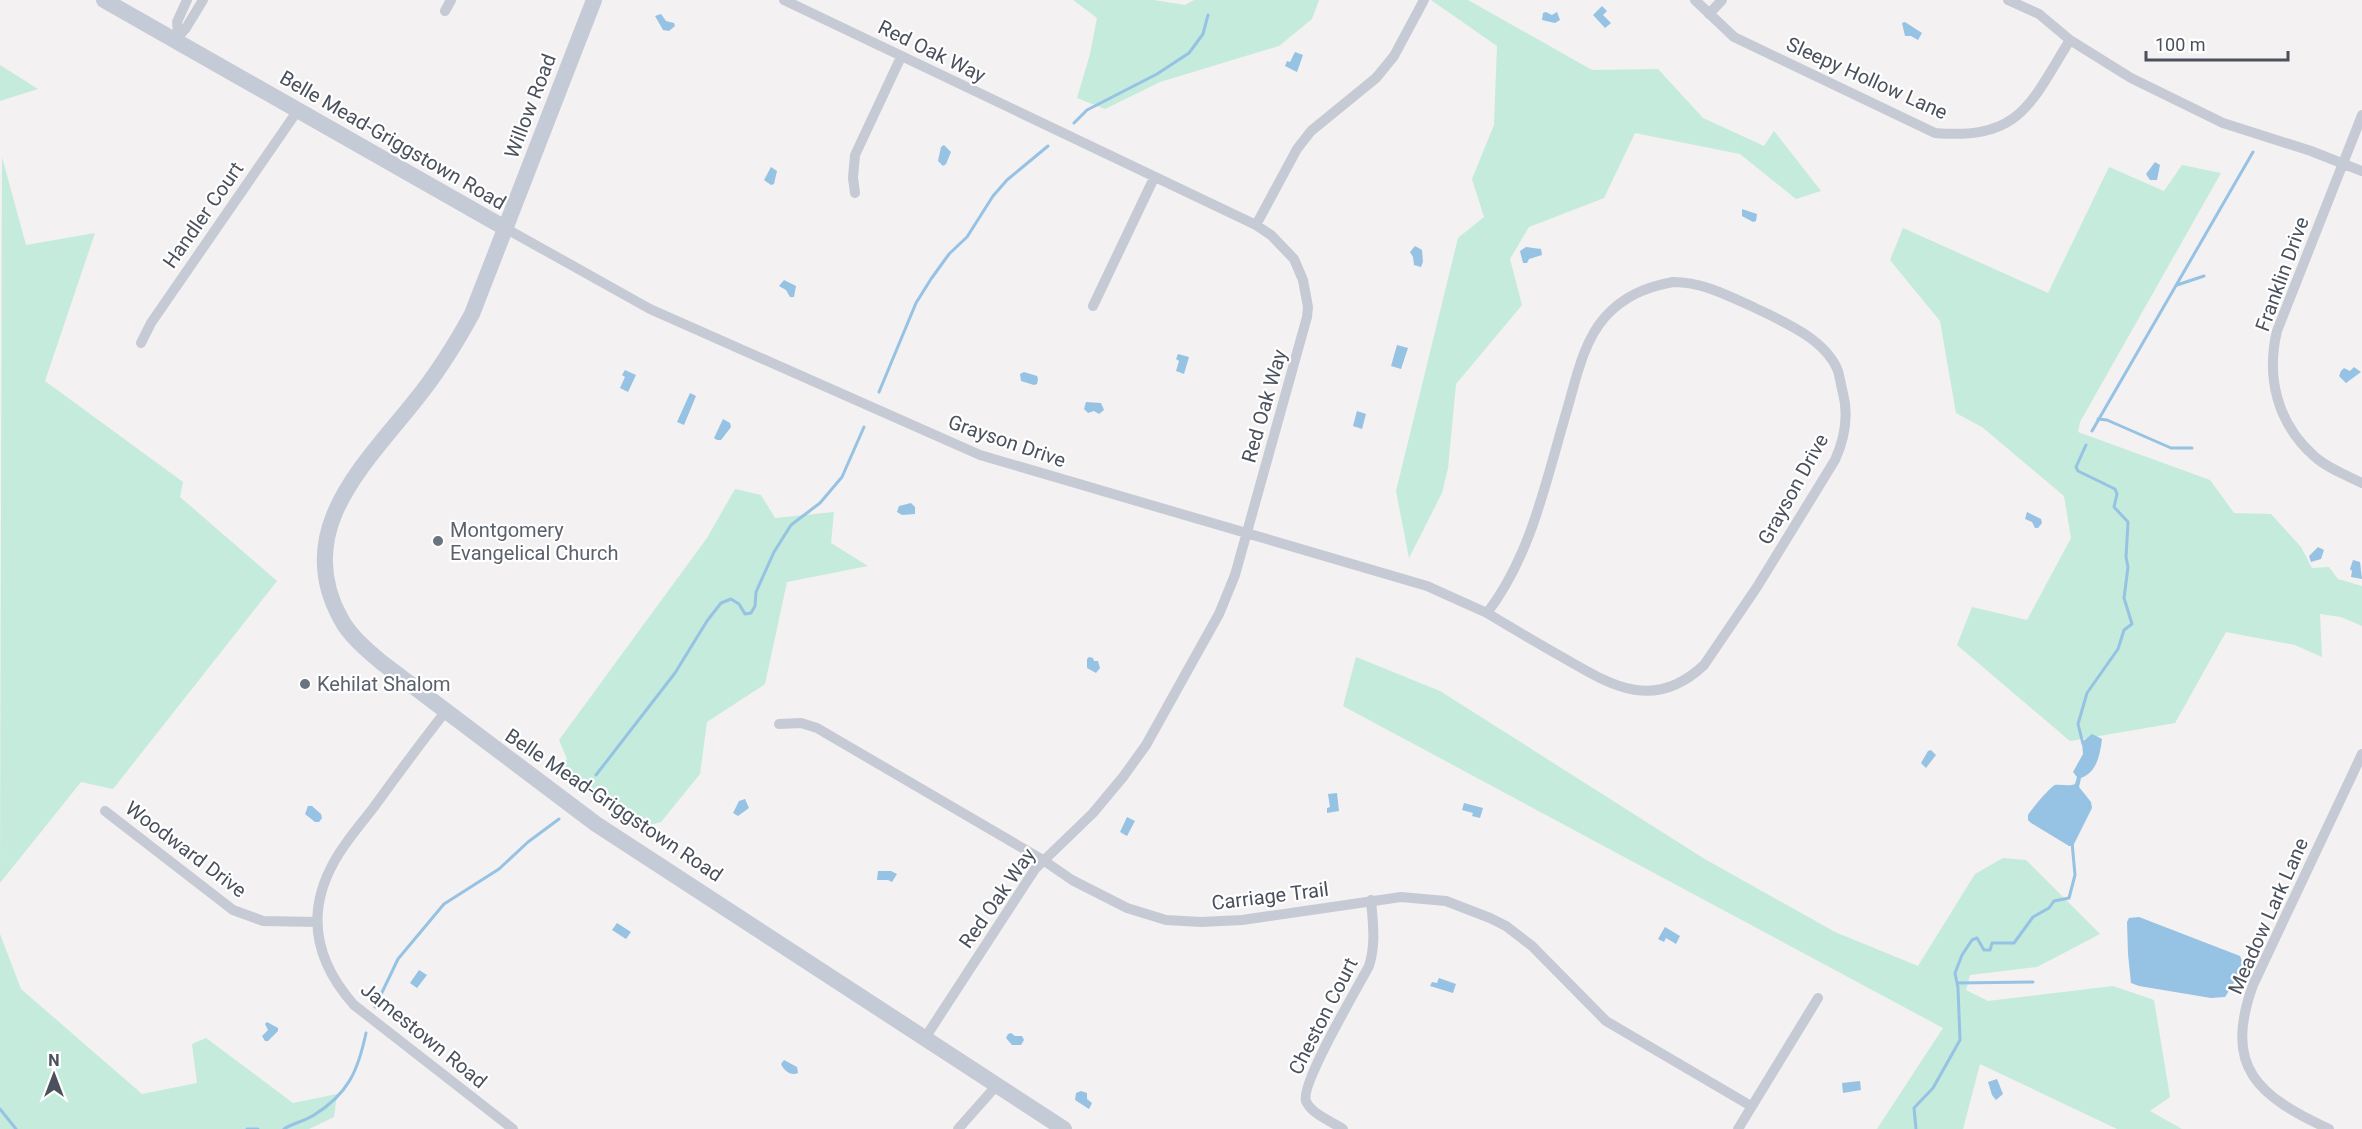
<svg xmlns="http://www.w3.org/2000/svg" width="2362" height="1129" viewBox="0 0 2362 1129" font-family="Roboto,sans-serif">
<style>
.green{fill:#c4ebdc}
.water{fill:#96c2e4}
.lines{fill:none;stroke-linecap:round;stroke-linejoin:round}
.stream{stroke:#96c2e4;stroke-width:3}
.street{stroke:#c6cad4;stroke-width:10}
.secondary{stroke:#c5cad7;stroke-width:16}
.worship-dot{fill:#6b7280;stroke:#fff;stroke-width:2}
.labels{text-anchor:middle;stroke-width:4.5;stroke-linejoin:round;paint-order:stroke}
.street-label{font-size:20px;fill:#4a505c;stroke:#fff}
.worship-label{font-size:20px;fill:#5b616d;stroke:#fff;text-anchor:start}
</style>
<rect width="100%" height="100%" fill="#f3f1f1"/>
<!-- green -->
<path class="green" d="M1073,0H1154L1185,5L1194,0H1319L1312,19L1279,46L1160,82L1105,109L1077,98L1090,54L1097,18Z
M1431,0H1468L1592,70L1658,69L1703,118L1764,146L1774,131L1821,191L1796,199L1740,154L1635,133L1604,198L1529,227L1510,259L1522,305L1456,384L1448,468L1442,493L1409,558L1396,491L1458,238L1484,217L1472,179L1494,125L1497,46Z
M0,65L38,89L0,101Z
M2,157L26,245L95,233L45,381L183,482L180,497L277,581L113,789L81,782L0,883Z
M2182,165L2221,173L2080,422L2078,432L2210,480L2234,513L2271,514L2301,547L2312,568L2329,567L2338,579L2362,586V626L2341,617L2320,614L2322,657L2295,645L2226,632L2175,723L2070,741L1957,645L1972,607L2027,620L2071,538L2064,496L1982,427L1956,413L1940,321L1890,260L1903,228L2048,293L2109,167L2164,191Z
M735,489L761,495L775,518L834,512L831,543L868,566L787,582L765,684L707,722L700,774L661,822L642,827L558,770L567,759L559,740L707,538Z
M1356,657L1440,691L1703,858L1835,932L1918,966L1975,874L2003,858L2026,860L2100,934L2037,967L1970,975L1966,990L1988,1001L2113,986L2154,1000L2170,1097L2150,1111L2182,1129H2117L1980,1064L1963,1129H1877L1943,1028L1343,706Z
M0,934L21,989L142,1094L197,1083L192,1044L206,1038L293,1103L337,1094L334,1117L309,1129H0Z"/>
<!-- water -->
<path class="water" d="M1602,6L1607,11L1603,15L1611,23L1605,28L1593,15Z
M1546,12L1552,15L1557,12L1560,20L1555,23L1542,20L1543,13Z
M661,14L666,21L674,23L675,26L669,31L663,30L655,16Z
M1905,22L1922,33L1918,40L1911,36H1905L1902,23Z
M1295,52L1303,55L1297,72L1285,66L1287,61L1290,62Z
M944,145L951,152L946,164L943,166L938,161L941,147Z
M2155,162L2160,165L2157,180H2150L2146,174Z
M771,167L777,171L774,184L771,185L764,180Z
M1742,209L1757,214L1756,221L1753,222L1742,216Z
M1415,246L1422,250L1423,262L1421,267L1414,265L1413,257L1410,252Z
M1526,247L1541,249L1542,255L1529,259L1527,263H1523L1520,251Z
M784,280L796,286L794,297H790L786,290L779,286Z
M1397,345L1408,348L1401,369L1391,366Z
M1178,354L1189,357L1184,374L1176,371L1179,361L1176,359Z
M2354,367L2361,372L2346,383L2339,376L2341,371L2344,368L2350,371Z
M625,370L636,375L628,392L620,388L625,377L622,375Z
M1024,372L1037,376L1038,379L1037,384L1034,385L1021,381L1020,374Z
M690,393L696,396L684,425L677,422Z
M1086,402L1101,403L1104,410L1099,414L1094,411L1088,413L1084,409Z
M1357,411L1366,414L1362,429L1353,426Z
M723,419L730,423L731,427L721,440H717L714,438Z
M911,503L915,507V514L902,515L897,512L899,506Z
M2027,512L2041,519L2042,523L2038,528H2035L2032,522L2025,519Z
M2318,547L2324,550L2321,559L2311,562L2309,556Z
M2353,560L2360,562L2362,579L2351,577L2352,571L2350,569Z
M1089,657L1093,658L1094,661H1098L1100,668L1096,673L1087,668V659Z
M2092,734L2102,739C2100,755 2097,772 2081,778L2079,787L2091,802L2092,808L2073,846H2069L2031,823L2028,820V815C2030,811 2051,786 2055,785C2062,784 2068,787 2075,784L2077,777L2073,772L2083,754L2082,742Z
M1931,750L1936,755L1926,768L1921,763L1928,751Z
M1337,793L1339,811L1327,813V808L1330,807L1328,794Z
M745,799L749,808L738,816L733,813L739,801Z
M1464,803L1483,808L1480,818L1472,816L1473,813L1462,810Z
M308,806H312L321,814L322,818L319,822H315L305,814Z
M1127,817L1135,821L1127,836L1120,832Z
M878,871H891L897,874L892,882L888,880H877Z
M2139,917L2240,956L2243,963L2237,978L2225,997L2211,998L2139,986L2131,983L2128,954L2127,922L2129,918Z
M617,923L631,932L626,939L612,930Z
M1665,927L1680,936L1676,944L1666,938L1664,942L1658,939Z
M419,970L427,975L417,988L410,983Z
M1439,978L1456,984L1453,993L1430,986L1432,982L1437,983Z
M267,1022L278,1028V1031L268,1041H265L262,1036L268,1030L265,1024Z
M1011,1033L1015,1036H1022L1024,1040L1021,1045H1012L1006,1038L1008,1034Z
M784,1060L797,1067L798,1073C791,1076 784,1071 781,1064Z
M1997,1079L2003,1094L1996,1100L1992,1095L1988,1082Z
M1860,1081L1861,1090L1843,1093L1842,1083Z
M1081,1091L1087,1093V1099L1092,1103L1089,1109L1075,1100L1076,1093Z"/>
<g class="lines">
<!-- stream -->
<path class="stream" d="M1074,123L1087,110L1157,74L1189,53L1203,34L1208,15
M2177,285L2204,276
M879,392L916,303L931,279L949,254L967,237L993,196L1007,180L1048,146
M2098,419L2107,420L2171,448H2192
M2092,431L2253,152
M2083,744L2078,724L2087,693L2118,649L2124,630L2132,624L2124,598L2128,567L2126,557L2128,522L2114,507L2117,494L2115,489L2078,471L2076,467L2086,445
M596,775L675,673L707,621L721,603L731,599L739,604L745,614L751,613L755,606L756,592L774,552L791,525L820,503L842,477L864,427
M1957,983L2033,982
M375,1007L398,959L444,904L499,869L528,842L559,819
M0,1109L16,1129
M247,1129H258
M284,1129C293,1123 305,1121 314,1115C348,1094 358,1071 366,1033
M1916,1129L1914,1108L1933,1088L1960,1040L1958,988L1955,973L1962,955L1972,940L1977,938L1984,950H1990L1992,943H2014L2033,917L2049,908L2054,901L2069,898L2075,875L2072,842"/>
<!-- street -->
<path class="street" d="M784,0L1256,225L1271,235L1294,259L1303,280L1308,307L1307,317L1235,575L1219,614L1146,745L1123,777L1093,813L1035,869L925,1038
M1695,0L1734,37L1935,133C2021,140 2030,104 2070,40
M2008,0L2039,14L2070,40L2131,78L2223,123L2311,151L2362,171
M445,11L451,0
M1709,14L1722,0
M178,33L177,22L187,0
M175,40L186,28L203,0
M2362,115L2277,331C2266,377 2277,423 2314,456C2327,468 2346,475 2362,483
M855,193L853,178L855,155L901,57
M1256,225L1297,149L1311,131L1376,78L1394,56L1424,0
M505,228L650,309L980,455L1427,586L1487,613
M1673,282C1701,282 1725,294 1751,306C1780,320 1825,338 1838,371C1840,378 1841,386 1843,393C1849,417 1845,438 1835,460L1757,587L1704,665C1654,712 1612,686 1562,657C1537,643 1512,628 1487,613C1532,554 1546,480 1567,410C1576,379 1583,342 1605,317C1624,296 1646,287 1673,282Z
M1093,306L1154,178
M141,343L151,323L298,110
M445,712C421,743 397,775 374,807C360,825 344,843 334,862C305,914 316,962 354,1005L513,1129
M779,724L801,723L817,728L1043,860L1072,880L1127,908L1166,920L1201,922L1242,920L1401,897L1446,901L1490,918L1506,926L1532,946L1606,1021L1751,1106
M105,811L233,910L263,921L317,922
M958,1129L997,1085
M1343,1129C1333,1122 1311,1114 1306,1101C1300,1084 1358,987 1369,966C1376,944 1373,923 1371,900
M1738,1129L1818,998
M2329,1129C2258,1096 2223,1068 2253,985L2362,754"/>
<!-- secondary -->
<path class="secondary" d="M104,0L505,228
M594,0L472,314C455,345 437,374 414,402C364,465 292,531 341,619C350,636 366,649 381,662L596,824L1064,1129"/>
</g>
<!-- markers -->
<g class="worship-dot">
<circle cx="438" cy="541" r="6"/>
<circle cx="305" cy="684" r="6"/>
</g>
<g class="labels">
<!-- street labels -->
<g class="street-label">
<text transform="translate(932 51) rotate(26)" y="7">Red Oak Way</text>
<text transform="translate(1867 78) rotate(24)" y="7">Sleepy Hollow Lane</text>
<text transform="translate(530 106) rotate(-69)" y="7">Willow Road</text>
<text transform="translate(393 140) rotate(30)" y="7">Belle Mead-Griggstown Road</text>
<text transform="translate(203 215) rotate(-55)" y="7">Handler Court</text>
<text transform="translate(2282 274) rotate(-70)" y="7">Franklin Drive</text>
<text transform="translate(1264 406) rotate(-74)" y="7">Red Oak Way</text>
<text transform="translate(1007 441) rotate(19)" y="7">Grayson Drive</text>
<text transform="translate(1793 489) rotate(-61)" y="7">Grayson Drive</text>
<text transform="translate(614 805) rotate(34)" y="7">Belle Mead-Griggstown Road</text>
<text transform="translate(186 849) rotate(37)" y="7">Woodward Drive</text>
<text transform="translate(1270 896) rotate(-7)" y="7">Carriage Trail</text>
<text transform="translate(997 898) rotate(-55)" y="7">Red Oak Way</text>
<text transform="translate(2268 916) rotate(-66)" y="7">Meadow Lark Lane</text>
<text transform="translate(1323 1016) rotate(-63)" y="7">Cheston Court</text>
<text transform="translate(424 1035) rotate(39)" y="7">Jamestown Road</text>
</g>
<!-- worship labels -->
<g class="worship-label">
<text x="450" y="537">Montgomery<tspan x="450" dy="23">Evangelical Church</tspan></text>
<text x="317" y="691">Kehilat Shalom</text>
</g>
</g>
<!-- north arrow -->
<g transform="translate(54 1075)" stroke="#ffffff" stroke-width="4.5" paint-order="stroke">
<path d="M0-4.5L10 22L0 15L-10 22Z" fill="#4a505c"/>
<text y="-9" font-size="16" font-weight="bold" text-anchor="middle" fill="#4a505c">N</text>
</g>
<!-- scale -->
<path d="M2146 51v9h142v-9" fill="none" stroke="#4a505c" stroke-width="3"/>
<text x="2155" y="51" font-size="18" fill="#4a505c" stroke="#ffffff" stroke-width="4.5" paint-order="stroke">100 m</text>
</svg>
